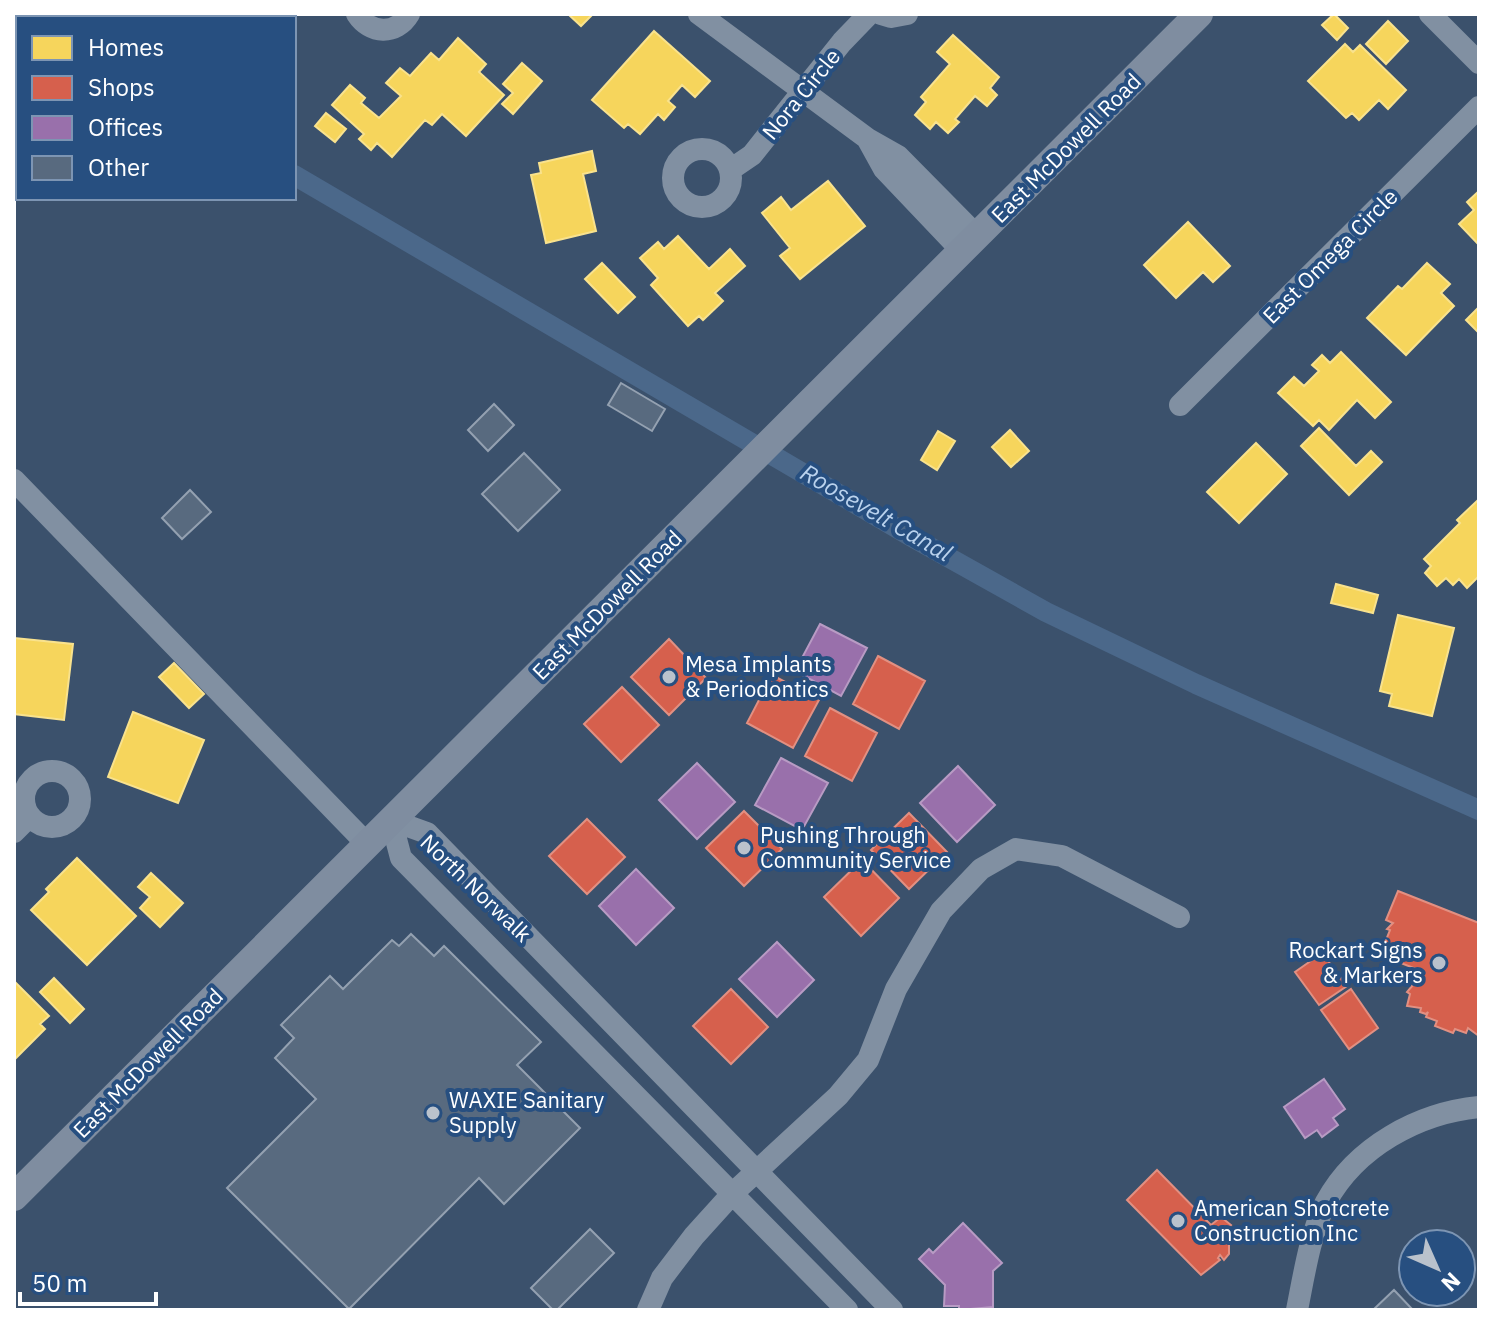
<svg xmlns="http://www.w3.org/2000/svg" width="1493" height="1324" viewBox="0 0 1493 1324" font-family="'IBM Plex Sans',sans-serif">
<style>
.homes{fill:#f6d55c;stroke:#f9e28d;stroke-width:2}
.shops{fill:#d6604d;stroke:#e29082;stroke-width:2}
.offices{fill:#9970ab;stroke:#b89bc4;stroke-width:2}
.lines{fill:none;stroke-linecap:round;stroke-linejoin:round}
.canal{stroke:#4b688a;stroke-width:20}
.building{fill:#586a7f;stroke:#94a1b1;stroke-width:2}
.minor{stroke:#8190a2;stroke-width:22}
.major{stroke:#7f8da0;stroke-width:28}
.poi-dot{fill:#bac2cc;stroke:#274f80;stroke-width:3}
.labels{text-anchor:middle;stroke-width:8;stroke-linejoin:round;paint-order:stroke}
.street-label{font-size:22px;fill:#fff;stroke:#274f80}
.poi-label{font-size:22px;fill:#fff;stroke:#274f80;text-anchor:start}
.water-label{font-size:24px;font-style:italic;fill:#bad2ed;stroke:#274f80}
</style>
<rect width="100%" height="100%" fill="#3b516c"/>
<!-- homes -->
<path class="homes" d="M568,14H593L581,26Z
M1334,14L1348,28L1337,40L1322,25Z
M1388,21L1408,41L1386,64L1366,44Z
M654,31L710,81L695,97L682,85L668,101L675,107L664,120L658,114L640,134L628,124L624,128L592,100Z
M953,35L999,77L990,88L997,95L987,106L975,96L955,119L959,122L948,133L936,122L930,129L915,115L926,102L921,97L950,64L937,52Z
M458,38L486,64L479,72L504,95L466,136L442,114L432,125L425,120L392,157L377,143L371,150L359,139L364,134L332,105L350,85L365,98L361,103L379,118L401,96L386,83L400,68L410,76L431,53L439,60Z
M1345,44L1353,52L1360,45L1406,90L1388,109L1379,100L1359,120L1352,113L1346,118L1308,81Z
M522,63L542,81L513,114L502,104L513,93L503,84Z
M326,113L346,129L335,142L315,126Z
M592,151L596,171L583,174L596,231L546,243L531,175L541,173L539,163Z
M828,181L865,226L800,279L780,256L790,248L762,213L781,197L791,210Z
M1478,192L1479,193V245L1459,224L1474,210L1467,202Z
M1188,222L1230,266L1213,282L1203,272L1176,298L1144,265Z
M678,236L709,269L730,249L745,266L715,293L723,301L703,320L699,316L688,326L651,285L658,278L640,258L658,242L664,249Z
M602,263L635,297L618,313L585,279Z
M1427,263L1450,284L1441,293L1454,306L1406,355L1367,318L1398,286L1402,289Z
M1479,307V333L1466,320Z
M1341,352L1391,402L1375,418L1357,400L1329,430L1319,420L1313,426L1278,393L1294,377L1304,386L1319,371L1312,365L1322,355L1330,363Z
M1319,428L1356,466L1371,451L1382,462L1349,495L1301,446Z
M1010,430L1029,451L1011,467L992,447Z
M938,431L955,441L937,470L921,460Z
M1256,443L1287,474L1239,523L1207,492Z
M1479,499V576L1467,588L1459,579L1453,585L1446,578L1437,586L1425,573L1431,566L1424,559L1460,523L1457,520Z
M1336,584L1378,595L1373,613L1331,603Z
M1398,615L1454,628L1432,716L1389,706L1392,694L1380,691Z
M14,638L73,644L64,720L14,714Z
M174,663L204,694L189,708L159,677Z
M133,712L204,740L178,803L108,777Z
M77,858L136,916L87,965L31,910L49,892L46,889Z
M151,873L183,903L160,927L140,908L150,897L138,887Z
M54,978L84,1009L70,1023L40,992Z
M14,981L49,1016L40,1024L45,1029L14,1060Z"/>
<!-- shops -->
<path class="shops" d="M669,639L706,678L669,715L631,677Z
M878,656L925,681L899,729L853,704Z
M772,675L819,700L793,748L747,723Z
M622,687L659,725L621,762L584,724Z
M830,708L877,733L852,781L805,756Z
M744,811L782,849L744,886L706,848Z
M909,813L947,852L909,889L871,850Z
M587,819L625,857L587,894L549,856Z
M862,860L899,898L861,936L824,897Z
M1398,891L1479,923V1036L1468,1028L1466,1033L1455,1029L1453,1033L1435,1026L1437,1021L1426,1017L1428,1012L1426,1014L1420,1012L1421,1008L1407,1006L1410,994L1407,992L1413,985L1410,984L1416,977L1412,976L1414,973L1417,974L1419,970L1380,955L1390,930L1387,929L1393,923L1386,920Z
M1322,953L1347,986L1319,1005L1295,972Z
M731,989L768,1027L731,1064L693,1026Z
M1351,989L1378,1028L1349,1049L1321,1010Z
M1157,1170L1211,1225L1221,1217L1231,1225L1223,1233L1229,1241V1254L1224,1260L1220,1255L1218,1258L1220,1260L1201,1275L1127,1200Z"/>
<!-- offices -->
<path class="offices" d="M820,624L867,648L841,696L795,671Z
M781,758L828,783L802,830L755,805Z
M697,763L735,802L697,839L659,800Z
M958,766L995,805L957,842L920,803Z
M636,869L674,908L636,945L599,906Z
M777,942L814,980L777,1017L739,979Z
M1324,1079L1345,1109L1333,1118L1338,1125L1322,1137L1317,1130L1305,1138L1284,1107Z
M963,1223L1002,1263L993,1271V1307L959,1310V1306H944L945,1285L919,1259L929,1249L933,1253Z"/>
<g class="lines">
<!-- canal -->
<path class="canal" d="M20,14L26,18
M294,175L912,537L1046,612L1196,684L1479,810"/>
</g>
<!-- building -->
<path class="building" d="M621,383L665,409L652,431L608,405Z
M494,404L514,425L488,451L468,430Z
M524,453L560,490L518,531L482,494Z
M190,490L211,512L182,539L162,518Z
M411,934L434,956L444,946L541,1042L517,1065L580,1128L504,1204L479,1178L349,1309L227,1188L316,1099L275,1058L294,1038L281,1025L330,976L343,989L392,940L399,946Z
M590,1229L614,1253L557,1310H553L531,1288Z
M1394,1290L1413,1310H1373Z"/>
<g class="lines">
<!-- minor -->
<path class="minor" d="M357,14C370,34 396,36 409,14
M699,14L868,139L898,156L977,236
M881,14L891,17L907,14
M1430,14L1479,63
M868,140L884,169L962,251
M673 178a29 29 0 1 1 58 0a29 29 0 1 1-58 0Z
M730,170L752,155L842,42L869,14
M1180,405L1479,107
M14,480L367,844
M24 799a28 28 0 1 1 56 0a28 28 0 1 1-56 0Z
M391,820L427,833L892,1310
M391,820L401,858L847,1310
M14,832L30,816
M648,1310L662,1278L694,1236L732,1194L838,1096L868,1060L896,989L941,911L981,869L1016,849L1062,856L1179,917
M1297,1310C1304,1275 1310,1234 1326,1202C1356,1147 1418,1113 1479,1107"/>
<!-- major -->
<path class="major" d="M14,1197L1199,14"/>
</g>
<!-- markers -->
<g class="poi-dot">
<circle cx="669" cy="677" r="8"/>
<circle cx="744" cy="848" r="8"/>
<circle cx="1439" cy="963" r="8"/>
<circle cx="433" cy="1113" r="8"/>
<circle cx="1178" cy="1221" r="8"/>
</g>
<g class="labels">
<!-- street labels -->
<g class="street-label">
<text transform="translate(801 94) rotate(-51)" y="8">Nora Circle</text>
<text transform="translate(1066 148) rotate(-45)" y="8">East McDowell Road</text>
<text transform="translate(1330 256) rotate(-45)" y="8">East Omega Circle</text>
<text transform="translate(607 605) rotate(-45)" y="8">East McDowell Road</text>
<text transform="translate(476 888) rotate(44)" y="8">North Norwalk</text>
<text transform="translate(148 1063) rotate(-45)" y="8">East McDowell Road</text>
</g>
<!-- poi labels -->
<g class="poi-label">
<text x="685" y="672">Mesa Implants<tspan x="685" dy="25">&amp; Periodontics</tspan></text>
<text x="760" y="843">Pushing Through<tspan x="760" dy="25">Community Service</tspan></text>
<text x="1423" y="958" text-anchor="end">Rockart Signs<tspan x="1423" dy="25">&amp; Markers</tspan></text>
<text x="449" y="1108">WAXIE Sanitary<tspan x="449" dy="25">Supply</tspan></text>
<text x="1194" y="1216">American Shotcrete<tspan x="1194" dy="25">Construction Inc</tspan></text>
</g>
<!-- water labels -->
<g class="water-label">
<text transform="translate(876 513) rotate(30)" y="8">Roosevelt Canal</text>
</g>
</g>
<!-- border -->
<rect width="1493" height="1324" fill="none" stroke="#ffffff" stroke-width="32"/>
<!-- legend -->
<rect x="16" y="16" width="280" height="184" fill="#274f80" stroke="#7d95b3" stroke-width="2"/>
<rect x="32" y="36" width="40" height="24" fill="#f6d55c" stroke="#7d95b3" stroke-width="2"/>
<text x="88" y="56" font-size="24" fill="#ffffff">Homes</text>
<rect x="32" y="76" width="40" height="24" fill="#d6604d" stroke="#7d95b3" stroke-width="2"/>
<text x="88" y="96" font-size="24" fill="#ffffff">Shops</text>
<rect x="32" y="116" width="40" height="24" fill="#9970ab" stroke="#7d95b3" stroke-width="2"/>
<text x="88" y="136" font-size="24" fill="#ffffff">Offices</text>
<rect x="32" y="156" width="40" height="24" fill="#586a7f" stroke="#7d95b3" stroke-width="2"/>
<text x="88" y="176" font-size="24" fill="#ffffff">Other</text>
<!-- north arrow -->
<g transform="translate(1437 1268) rotate(135)"><circle r="38" fill="#274f80" stroke="#7d95b3" stroke-width="2"/>
<path d="M0-6L14 30L0 20L-14 30Z" fill="#bac2cc"/>
<text y="-12" font-size="22" font-weight="bold" text-anchor="middle" fill="#ffffff">N</text>
</g>
<!-- scale -->
<path d="M20 1292v12h136v-12" fill="none" stroke="#ffffff" stroke-width="4"/>
<text x="32" y="1292" font-size="24" fill="#ffffff" stroke="#274f80" stroke-width="6" paint-order="stroke">50 m</text>
</svg>
